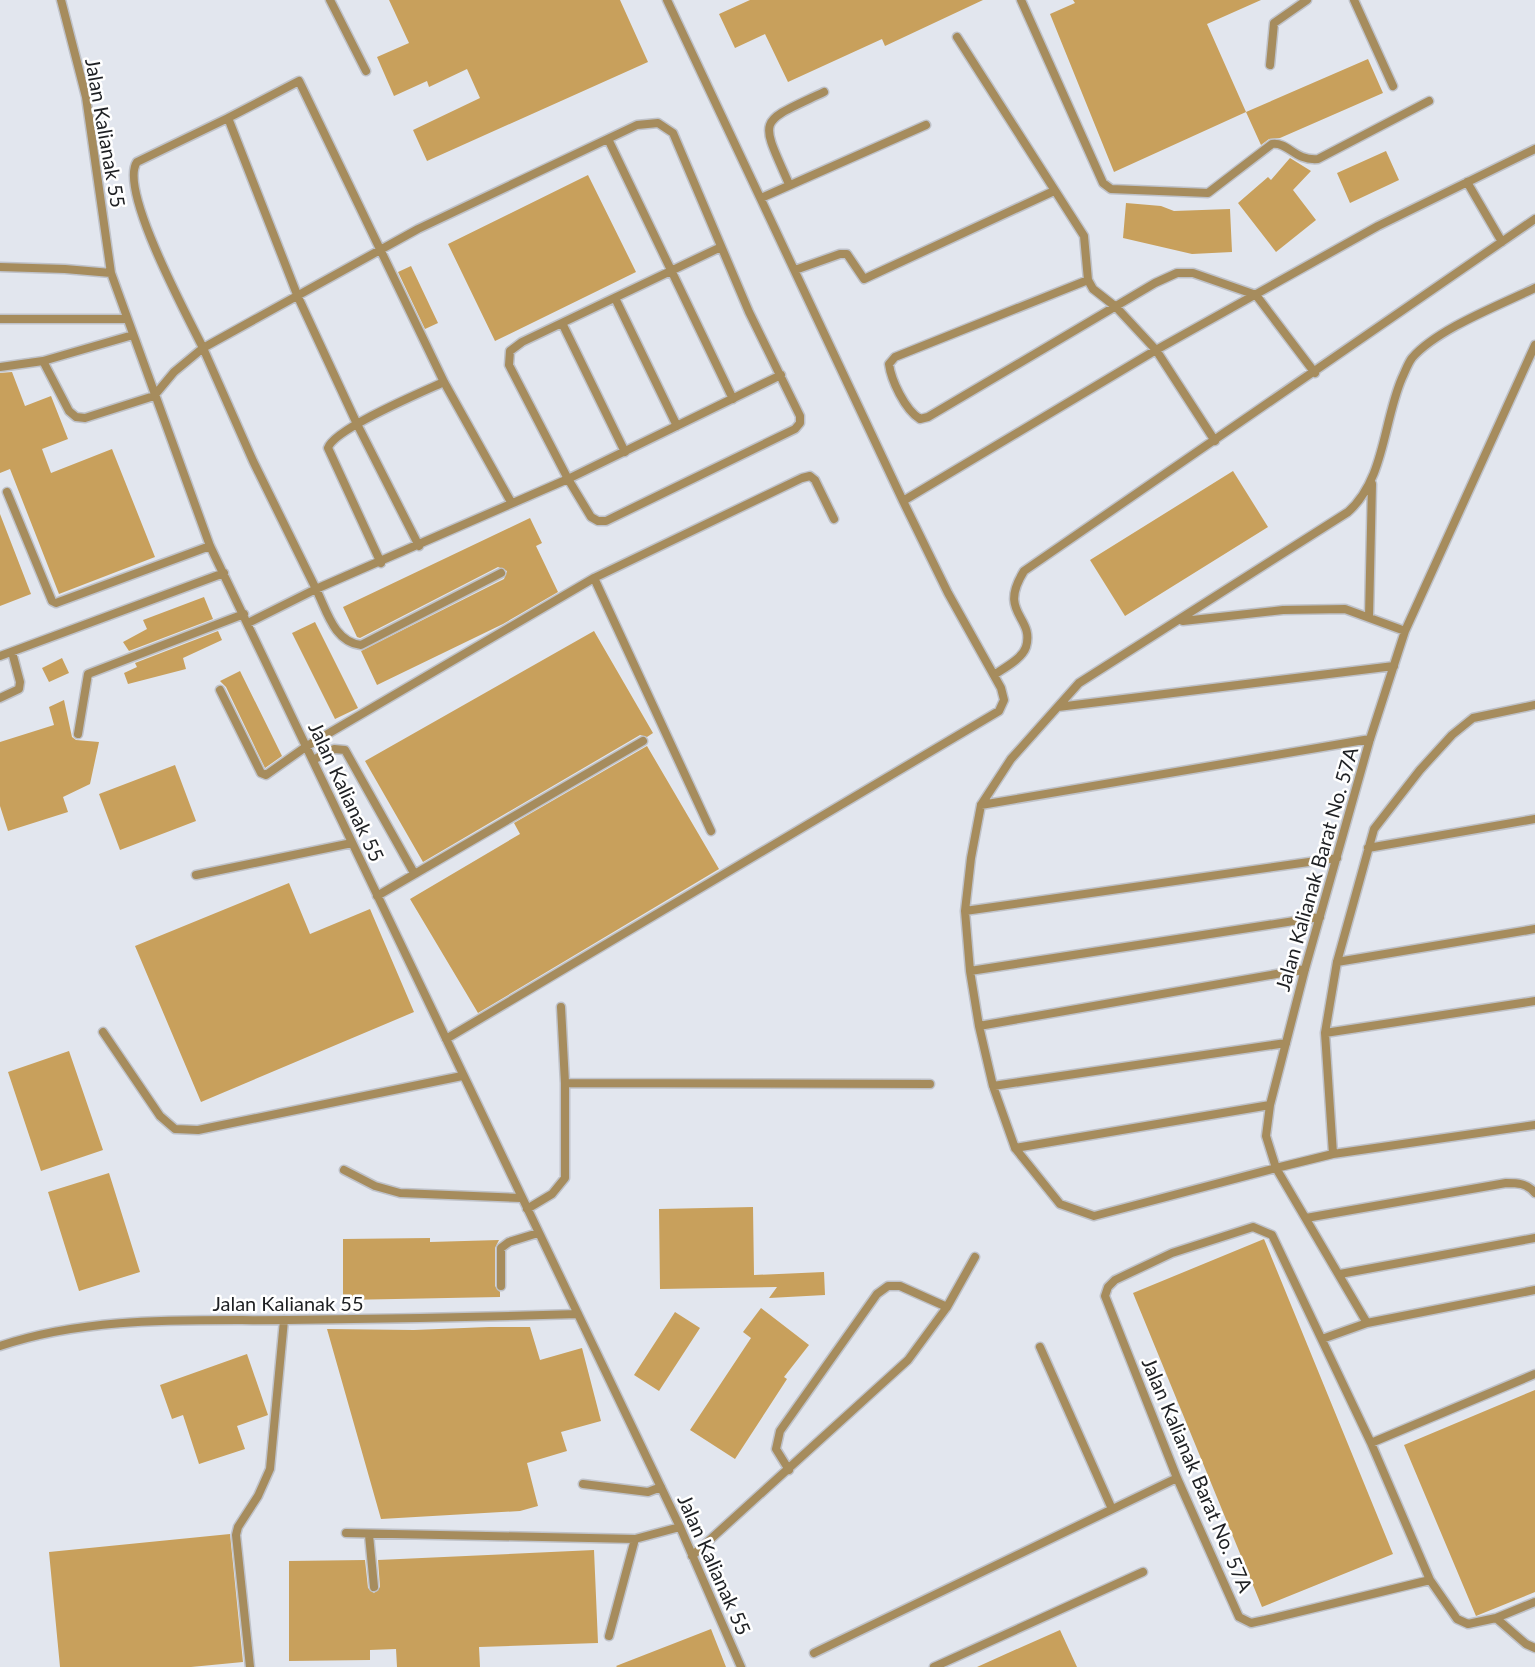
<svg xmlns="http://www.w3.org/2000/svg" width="1535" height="1667" viewBox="0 0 1535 1667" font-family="Lato,sans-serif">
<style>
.building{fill:#c8a05c}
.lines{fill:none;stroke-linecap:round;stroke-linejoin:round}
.service-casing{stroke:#bfc2c9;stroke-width:11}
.service{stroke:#a68c5d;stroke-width:8}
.labels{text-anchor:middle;stroke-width:5;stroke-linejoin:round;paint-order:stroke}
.street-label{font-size:20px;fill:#1e2023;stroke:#fff}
</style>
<rect width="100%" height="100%" fill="#e2e6ee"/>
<!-- building -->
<path class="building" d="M389,0H620L648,62L427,161L413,130L480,98L467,69L429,87L427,81L394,96L377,57L409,43Z
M750,0H983L885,46L882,39L788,82L765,34L735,48L719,14Z
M1073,0H1261L1207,24L1246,112L1114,172L1050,14L1075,3Z
M1368,59L1383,93L1280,138L1269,139L1261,145L1246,112Z
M1386,151L1399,180L1350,203L1337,173Z
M1290,158L1311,171L1293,190L1316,220L1276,252L1238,203L1268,177L1271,180Z
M588,175L636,272L495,341L448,244Z
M1126,203L1161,206L1174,211L1230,209L1232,252L1192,254L1123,238Z
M411,266L438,323L425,329L398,272Z
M12,372L25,406L51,396L68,439L42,449L51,473L112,449L155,557L59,594L10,469L0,473V373Z
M1233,471L1268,527L1125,616L1090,560Z
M0,514L31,594L0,606Z
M530,518L542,543L536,546L558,592L503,624L377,685L361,651L504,579L507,571L498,567L360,638L357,637L343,607Z
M204,597L213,619L129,651L123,642L147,629L143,620Z
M315,622L358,708L335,719L292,633Z
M218,631L222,640L183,658L186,669L128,684L124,673L137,667L135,663Z
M594,631L653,733L647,737L640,735L423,862L365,761Z
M62,658L69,673L49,682L42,668Z
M240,671L282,756L265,768L226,687L220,681Z
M64,700L72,737L76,740L99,742L90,784L63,797L68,812L8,831L0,806V742L54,725L49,707Z
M647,746L719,869L478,1013L410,899L520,834L514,823Z
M175,765L196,821L120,850L99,794Z
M289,883L310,934L370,909L414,1012L201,1102L135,946Z
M69,1051L103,1150L41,1171L8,1072Z
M109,1173L140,1272L79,1291L48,1192Z
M753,1207L754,1275L824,1272L825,1295L769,1298L777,1287L660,1289L659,1209Z
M430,1238V1242L499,1240L495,1248V1286L500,1292V1297L343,1300V1239Z
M1264,1239L1393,1554L1262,1607L1133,1293Z
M761,1308L809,1345L784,1377L787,1379L735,1459L690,1430L751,1338L743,1332Z
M675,1312L700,1328L659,1391L634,1375Z
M489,1327H530L540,1360L582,1348L601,1421L561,1432L567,1451L527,1463L538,1506L520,1511L381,1519L327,1329L414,1330Z
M247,1354L268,1415L237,1426L245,1449L199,1464L183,1415L172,1419L160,1385Z
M1535,1390V1592L1476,1616L1404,1445Z
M230,1534L243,1662L191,1667H60L49,1552Z
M594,1550L598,1643L479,1647L480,1667H397L396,1649L370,1650V1660L289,1661V1561L365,1560L368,1588L374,1593L380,1587L378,1560Z
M711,1629L726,1667H617L616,1666Z
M1060,1630L1077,1667H977L1008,1653Z"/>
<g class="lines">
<defs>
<path id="service" d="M61,0L86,97L111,273L210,546L680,1527L741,1667
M330,0L366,71
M1021,0L1103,183L1111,189L1208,193L1272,144C1289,142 1294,161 1318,159L1429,101
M1354,0L1393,86
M957,37L1084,236L1088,280L1093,289L1116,307L1156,350L1215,441
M1270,65L1274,23L1307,0
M228,118L299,81L444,382L511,502
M608,139L733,399
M1467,182L1502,242
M789,184C759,116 757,124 824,92
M761,198L926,125
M721,247L522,342L510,351L509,365L568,479L591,517L598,521H606L795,429L800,423V416L749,312L673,133L658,123L637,125L418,229L203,348L253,461L316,589L568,479L781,375
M0,267L65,269L111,273
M795,270L840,254H847L864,279L1054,191
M1088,280L895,357L889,364C891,380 905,410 920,419L928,417L1155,283L1177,273H1193L1256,295L1315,373
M615,298L677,426
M0,319H127
M562,323L625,452
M1535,345L1405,631L1370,739L1305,969L1270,1105L1266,1136L1276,1168L1333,1154L1535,1125
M43,361L133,335
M0,367L43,361L69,411L76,417L85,418L154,396L174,372L203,348C188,317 118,189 137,162L228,118L298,297L357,424L419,546
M7,492L52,601L56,603L210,546
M903,501L1156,350L1378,226L1535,149
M381,563L328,448C334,429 422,392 444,382
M594,578L711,831
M1369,617L1372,484
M1183,621L1283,610L1345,609L1405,631
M248,623L316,589C327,611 334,642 361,645L501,573
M0,656L224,573
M994,675C1004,668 1022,659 1026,647C1035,616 997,614 1024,571L1535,219
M220,690L261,773L266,775L307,746L594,578L802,478L810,476L815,480L834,519
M0,698L19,689L20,682L12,652
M1058,707L1394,666
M78,734L88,674L244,614
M313,760L334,749L345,750L414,873
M981,805L1370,739
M1368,848L1535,819
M196,875L352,843
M377,896L643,741
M965,911L1337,858
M1337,962L1535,929
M970,971L1320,917
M561,1007L565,1083
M979,1026L1305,969
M103,1032L160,1116L175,1129L198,1130L462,1076
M1325,1033L1535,1001
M446,1039L999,711L1004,700L1001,688L948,593L903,501L667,0
M993,1086L1286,1043
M1015,1148L1270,1105
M1333,1154L1325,1033L1337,962L1374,829L1420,770L1452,735L1473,718L1535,705
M344,1170L375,1186L400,1193L521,1198
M527,1209L552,1194L565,1178V1083L930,1084
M1306,1218L1506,1183C1517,1183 1527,1183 1535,1193
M1340,1274L1535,1238
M501,1286V1248L509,1242L538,1233
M1367,1323L1276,1168L1094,1216L1060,1204L1015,1148L993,1086L979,1026L970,971L965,911L971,858L981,805L1011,759L1079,683L1348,512C1385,479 1383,422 1402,378C1405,372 1408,363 1412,358C1437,329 1500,305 1535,288
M1322,1339L1367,1323L1535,1290
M0,1346C92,1315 192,1321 288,1320C385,1319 481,1317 578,1314
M1040,1347L1112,1509
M1371,1443L1535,1374
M789,1470L776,1449L780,1431L877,1294L888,1286H900L947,1307
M583,1484L648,1492L661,1487
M346,1533L635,1539
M369,1535L374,1587
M692,1556L908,1360L947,1307L975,1257
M1430,1580L1265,1620L1251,1623L1239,1617L1177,1478L1105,1296L1108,1287L1115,1280L1172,1253L1253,1227L1272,1235L1371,1443L1430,1580L1457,1619L1468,1624L1496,1618L1535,1602
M1496,1618L1526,1644L1535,1648
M609,1636L635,1539L680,1527
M814,1653L1177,1478
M250,1667L236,1535L238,1527L258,1496L270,1469L284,1320
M934,1667L1143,1572"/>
</defs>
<!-- service casing -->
<use href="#service" class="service-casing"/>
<!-- service -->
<use href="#service" class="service"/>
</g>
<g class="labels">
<!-- street labels -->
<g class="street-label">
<text transform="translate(105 133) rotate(80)" y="7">Jalan Kalianak 55</text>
<text transform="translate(346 792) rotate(65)" y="7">Jalan Kalianak 55</text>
<text transform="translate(1317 869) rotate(-74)" y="7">Jalan Kalianak Barat No. 57A</text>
<text x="288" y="1311">Jalan Kalianak 55</text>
<text transform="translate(1197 1475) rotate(67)" y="7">Jalan Kalianak Barat No. 57A</text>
<text transform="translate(714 1565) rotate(66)" y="7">Jalan Kalianak 55</text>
</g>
</g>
</svg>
